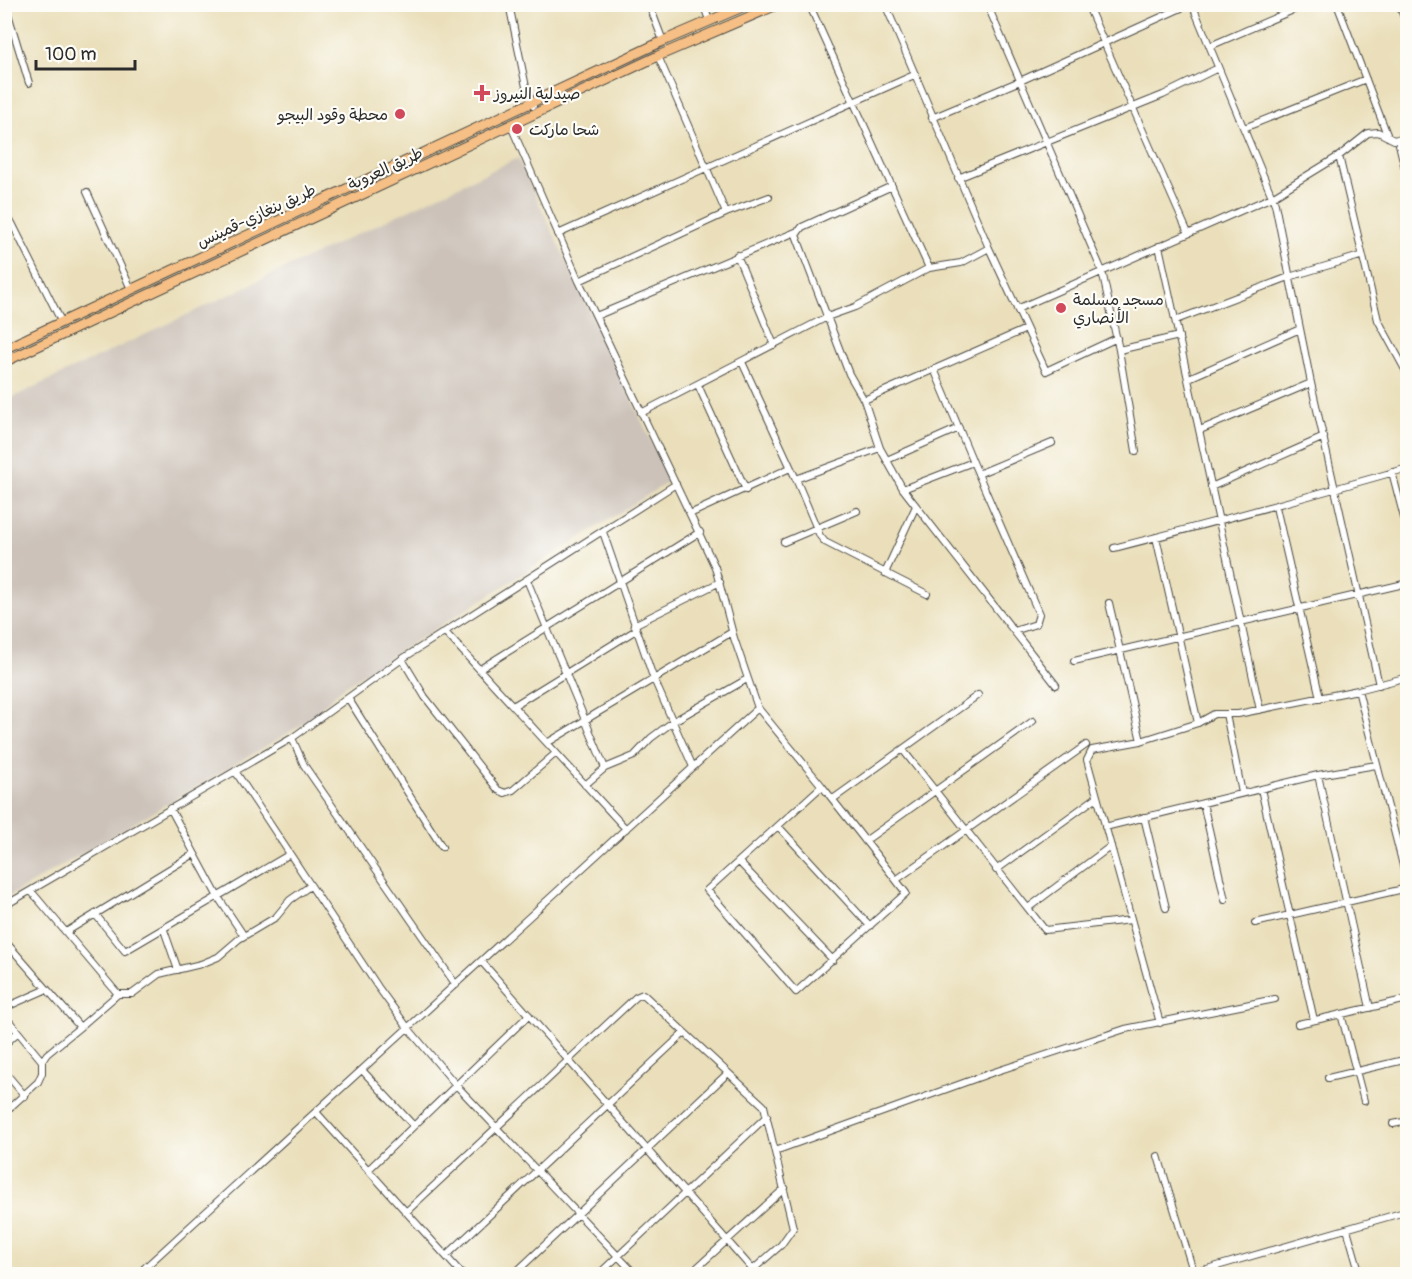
<svg xmlns="http://www.w3.org/2000/svg" width="1412" height="1279" viewBox="0 0 1412 1279" font-family="Pangolin,'Playpen Sans Arabic',sans-serif">
<style>
.industrial{fill:#ccc2b9}
.lines{fill:none;stroke-linecap:round;stroke-linejoin:round}
.minor-casing{stroke:#484640;stroke-width:8}
.primary-casing{stroke:#484640;stroke-width:11}
.minor{stroke:#fff;stroke-width:6}
.primary{stroke:#f5bf86;stroke-width:9}
.poi-dot{fill:#d1495b;stroke:#fdfcf7;stroke-width:2}
.labels{text-anchor:middle;stroke-width:4.5;stroke-linejoin:round;paint-order:stroke}
.poi-label{font-size:16px;fill:#2b2b2b;stroke:#fdfcf7;text-anchor:start}
.street-label{font-size:16px;fill:#2b2b2b;stroke:#fdfcf7}
</style>
<rect width="100%" height="100%" fill="#fdfcf7"/>
<filter id="ink" filterUnits="userSpaceOnUse"><feTurbulence type="fractalNoise" baseFrequency=".0167" numOctaves="2"/><feDisplacementMap in="SourceGraphic" scale="12" xChannelSelector="R" yChannelSelector="G"/><feConvolveMatrix kernelMatrix="1 2 1 2 8 2 1 2 1" color-interpolation-filters="sRGB"/></filter>
<filter id="wash" filterUnits="userSpaceOnUse"><feTurbulence type="fractalNoise" baseFrequency=".008" numOctaves="4" result="noise"/><feDisplacementMap in="SourceGraphic" scale="24" xChannelSelector="R" yChannelSelector="G"/><feGaussianBlur stdDeviation="1.35" result="paint"/><feColorMatrix in="noise" values="0 0 0 0 0 0 0 0 0 0 0 0 0 0 0 0 0 1.4 0 .05"/><feComposite in="paint" operator="in"/></filter>
<g filter="url(#wash)">
<rect width="100%" height="100%" fill="#eadfba"/>
<!-- industrial -->
<path class="industrial" d="M518,158L670,481L345,686L304,724L5,899V401Z"/>
</g>
<g filter="url(#ink)">
<g class="lines">
<defs>
<path id="minor" d="M5,4L29,83
M509,4L526,87L533,106
M649,4L663,41
M703,4L709,20
M809,4L929,268
M885,4L989,248L1046,371L1117,338
M987,4L1102,271L1119,350L1136,451
M1087,4L1188,233
M1192,4L1275,204L1311,383L1379,685
M1337,4L1388,137
M1399,4L1408,28
M1210,46L1307,4
M932,118L1020,81L1190,4
M1244,128L1366,79
M1398,140L1408,181
M1339,156L1378,320L1408,375
M958,178L1163,95L1218,68
M87,192L131,289
M726,213L769,197
M12,223L61,321
M558,234L914,75
M1159,246L1260,710
M737,255L774,345
M579,281L726,213L658,56
M1017,309L1272,197L1339,156L1368,133L1378,132L1394,140L1408,136
M596,316L798,231
M1176,320L1289,277L1360,256
M1119,350L1179,336
M742,362L796,479L880,448L903,489L1056,685
M1189,378L1300,329
M698,385L746,490
M864,400L1026,329
M1407,409H1408
M641,413L827,317L855,307L929,268L961,263L989,248
M1200,430L1311,383
M880,448L864,400L849,374L796,235L802,227L892,186
M887,460L959,428
M973,462L1039,614L1036,624L1014,631
M1392,472L1408,533
M978,474L1052,443
M796,479L820,536L825,542L927,594
M1211,487L1324,437
M903,489L973,462L934,369
M1276,507L1320,698
M692,513L790,468
M603,532L653,677L693,767
M1156,537L1198,723
M784,542L857,511
M1114,548C1213,523 1310,496 1408,468
M885,573L916,506
M527,580L605,768
M1109,603L1141,741
M634,625L720,582
M445,632L626,829
M402,659L425,697L498,790L505,793L513,790L556,753
M1074,661L1408,583
M480,669L700,532
M1358,690L1408,885
M348,698L442,847
M513,706L636,630
M758,708L822,786L707,890L796,992L906,893L896,880L1086,745
M1226,714L1242,793
M292,738L304,765L456,985
M547,743L732,632
M903,750L1045,930L1131,920
M235,771L378,987L408,1028L456,1085L635,1274
M1318,775L1370,1008
M585,785L605,768L634,756L651,738L674,721L747,679
M822,786L896,880
M1261,789L1314,1020
M833,799L978,695
M1203,803L1225,900
M170,808L218,897L244,936
M1144,817L1166,908
M778,826L870,926
M1105,827L1318,775L1376,765
M865,841L1033,721
M739,862L833,960
M996,870L1097,797
M31,891L118,994
M4,906L292,738L402,659L676,484
M1028,908L1111,846
M95,914L125,951L290,854
M1255,923L1408,888
M164,930L178,970
M66,932L194,854
M4,940L80,1027L118,994H132L159,974L201,964L218,957L239,939L276,917L290,900L310,886
M482,962L753,1270
M4,1008L45,990
M1341,1014L1364,1101
M4,1015L42,1061
M1160,1023L1087,760L1092,750L1141,741L1198,723L1214,714H1238L1358,690L1408,677
M1298,1024L1408,999
M4,1045L18,1032
M362,1070L413,1125
M4,1071L25,1096
M1328,1078L1408,1059
M316,1112L462,1274
M4,1113L38,1082L42,1073V1061L47,1054L80,1027
M1393,1124L1408,1121
M775,1151L991,1073L1125,1029L1275,999
M1158,1156L1194,1274
M368,1170L529,1015
M406,1212L636,997L643,994L764,1106L793,1228L781,1245L748,1274
M1347,1229L1360,1274
M446,1256L683,1034
M1193,1273L1408,1211
M138,1274L758,708L734,638L715,567L579,281L511,126
M514,1274L728,1073
M599,1274L767,1116
M690,1274L785,1188"/>
<path id="primary" d="M4,349L663,41L749,4
M4,362L658,56L779,4"/>
</defs>
<!-- minor casing -->
<use href="#minor" class="minor-casing"/>
<!-- primary casing -->
<use href="#primary" class="primary-casing"/>
<!-- minor -->
<use href="#minor" class="minor"/>
<!-- primary -->
<use href="#primary" class="primary"/>
</g>
</g>
<!-- markers -->
<g class="poi-dot">
<path d="M479 84h6v6h6v6h-6v6h-6v-6h-6v-6h6z"/>
<circle cx="400" cy="114" r="6"/>
<circle cx="517" cy="129" r="6"/>
<circle cx="1061" cy="308" r="6"/>
</g>
<g class="labels">
<!-- poi labels -->
<g class="poi-label">
<text x="494" y="99">صيدلية النيروز</text>
<text x="388" y="120" text-anchor="end">محطة وقود البيجو</text>
<text x="529" y="135">شحا ماركت</text>
<text x="1073" y="305">مسجد مسلمة<tspan x="1073" dy="18">الأنصاري</tspan></text>
</g>
<!-- street labels -->
<g class="street-label">
<text transform="translate(385 168) rotate(-25)" y="6">طريق العروبة</text>
<text transform="translate(256 215) rotate(-25)" y="6">طريق بنغازي-قمينس</text>
</g>
</g>
<!-- margin -->
<rect width="1412" height="1279" fill="none" stroke="#fdfcf7" stroke-width="24"/>
<!-- scale -->
<path d="M36 60v9h99v-9" fill="none" stroke="#2b2b2b" stroke-width="3"/>
<text x="45" y="60" font-size="18" fill="#2b2b2b" stroke="#fdfcf7" stroke-width="4.5" paint-order="stroke">100 m</text>
</svg>
